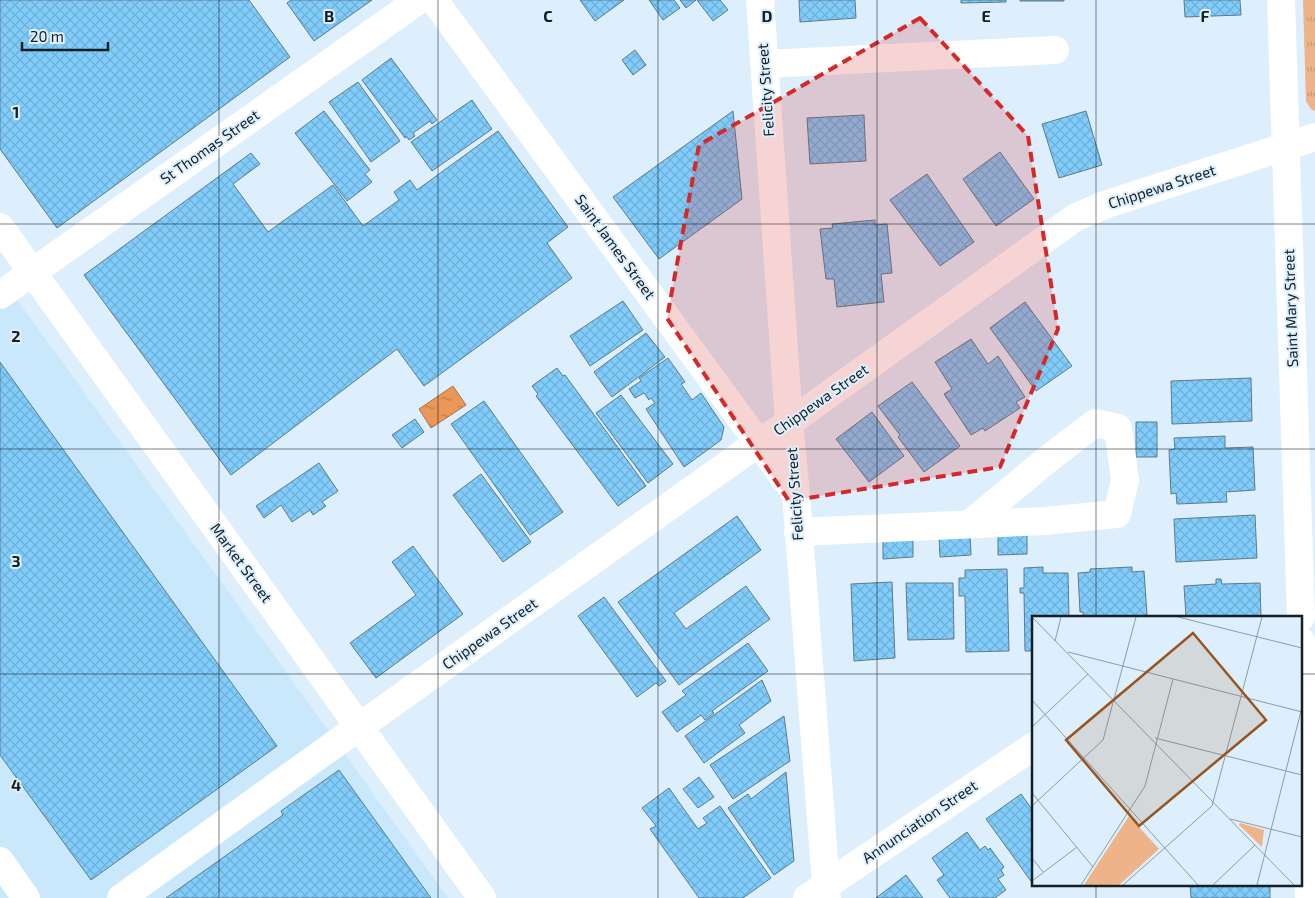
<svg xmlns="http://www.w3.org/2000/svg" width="1315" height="898" viewBox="0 0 1315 898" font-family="'Exo 2',sans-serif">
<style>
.built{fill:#c9e8fc}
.park{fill:url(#park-tufts)}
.water{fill:url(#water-ripples);stroke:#aa734a}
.building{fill:url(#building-cross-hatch);stroke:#5e7a8c}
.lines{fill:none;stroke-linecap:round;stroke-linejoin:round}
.minor{stroke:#fff;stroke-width:28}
.marked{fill:#d62828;fill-opacity:0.2;stroke:#d62828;stroke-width:4;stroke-dasharray:10 6;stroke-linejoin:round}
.grid{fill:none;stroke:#141f26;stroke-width:1;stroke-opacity:0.55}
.labels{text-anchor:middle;stroke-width:4;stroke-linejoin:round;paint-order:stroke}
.street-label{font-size:15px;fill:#141f26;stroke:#ddeffc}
.inset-road{fill:none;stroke:#8d9ca6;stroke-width:1}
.view{fill:#975621;fill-opacity:0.15;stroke:#975621;stroke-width:2.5}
.inset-edge{fill:none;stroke:#141f26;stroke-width:2.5}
.grid-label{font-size:16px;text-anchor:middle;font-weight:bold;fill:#141f26;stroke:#ddeffc;stroke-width:4;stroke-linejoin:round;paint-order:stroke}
</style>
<defs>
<pattern id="park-tufts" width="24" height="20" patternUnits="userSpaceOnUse" patternTransform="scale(1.25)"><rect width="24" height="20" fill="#eeb389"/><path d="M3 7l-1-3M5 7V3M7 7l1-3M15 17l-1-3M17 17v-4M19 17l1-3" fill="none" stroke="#cb9a76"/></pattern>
<pattern id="water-ripples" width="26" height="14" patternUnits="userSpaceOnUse" patternTransform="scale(1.25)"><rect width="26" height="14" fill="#ea9759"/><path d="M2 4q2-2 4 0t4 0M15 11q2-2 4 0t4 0" fill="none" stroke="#bc7b49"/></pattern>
<pattern id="building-cross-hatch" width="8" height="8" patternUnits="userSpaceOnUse" patternTransform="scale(1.25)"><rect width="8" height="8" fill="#80ccfb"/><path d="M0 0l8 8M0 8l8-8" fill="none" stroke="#6eafd7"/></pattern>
</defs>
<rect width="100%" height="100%" fill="#ddeffc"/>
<!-- built -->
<path class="built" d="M0,276L243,612L448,898H0Z"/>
<!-- park -->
<path class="park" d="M1303,0H1315V111L1311,109L1306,101Z"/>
<!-- water -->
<path class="water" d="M453,386L466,405L431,428L419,409Z"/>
<!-- building -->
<path class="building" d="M0,0H249L290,57L57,228L0,149Z
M291,0H372L314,41L287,3Z
M580,0H624L595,21Z
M649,0H674L680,8L663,20Z
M680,0H696L686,8Z
M697,0H720L728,10L713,21Z
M799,0H855L856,18L800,22Z
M961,0H1006V2L961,3Z
M1020,0H1064V1H1020Z
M1184,0H1240L1241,15L1185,17Z
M635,50L646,65L633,75L622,60Z
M391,58L437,120L432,124L430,121L413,133L415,136L409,140L406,136L405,138L362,80Z
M358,82L400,141L371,162L329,102Z
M472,100L492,129L432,171L411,142Z
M324,111L370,170L365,174L372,182L347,201L295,133Z
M733,111L742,199L659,259L613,197Z
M1086,111L1102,165L1059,178L1042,124Z
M864,115L866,161L810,164L807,118Z
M498,131L568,227L547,243L572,278L424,386L397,349L231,475L84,275L251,153L260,164L233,184L268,232L333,185L363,226L399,200L394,192L410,180L417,190Z
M1000,152L1034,199L996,226L963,179Z
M927,174L974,242L940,266L890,200Z
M875,220V225L887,224L892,273L881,274L884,302L837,307L834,279H826L820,229L833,228L832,224Z
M623,301L643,330L590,366L570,336Z
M1025,302L1072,366L1036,391L990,328Z
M646,333L665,357L612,397L594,372Z
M971,339L988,364L998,356L1025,397L1016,402L1020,408L985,431L983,428L971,435L944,394L952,389L935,362Z
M668,358L685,382L681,384L692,400L701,393L724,427L721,440L684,467L646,409L655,403L651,398L649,400L644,393L635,398L629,389L641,381L639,378Z
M0,362L277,746L91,880L0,755Z
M557,368L563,376L565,375L646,486L618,506L536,396L538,394L532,386Z
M1251,378L1252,421L1172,424L1171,381Z
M912,382L960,446L924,472L898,437L900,435L878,406Z
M621,395L673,464L648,483L596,413Z
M484,401L563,512L530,535L451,424Z
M872,412L904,456L869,482L836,439Z
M415,419L424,432L402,448L392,435Z
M1136,422H1157V457H1136Z
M1225,436V448L1253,447L1255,490L1226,492L1227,502L1177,504L1176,493L1171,494L1169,450L1175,449L1174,438Z
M319,463L338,491L322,502L326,506L313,515L310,510L292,522L281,505L264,518L256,506Z
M481,474L531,542L503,562L453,495Z
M1255,515L1257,558L1176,562L1174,519Z
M737,516L761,550L674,613L686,629L746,586L770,619L679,685L618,602Z
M998,534H1027V554L998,555Z
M970,535L971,555L940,557L939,536Z
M913,537V557L883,559V538Z
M413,546L463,614L376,678L350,643L416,595L392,562Z
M1043,567V573H1068L1069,617H1034V651H1025L1024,593H1020V588H1024V568Z
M1132,567V572L1144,571L1147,615L1134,617H1083V612H1080L1078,573L1090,572V569Z
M1007,569L1009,651L966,652L965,596H959V578H965V570Z
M1216,579H1221L1222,584L1260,583L1261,617H1186L1184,586L1216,584Z
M892,582L895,658L854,661L851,584Z
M906,583H953L954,639L908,640Z
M604,597L666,681L659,686L656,683L637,697L578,616Z
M748,643L768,671L712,711L714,713L705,720L701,715L677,732L662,712L686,695L682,691Z
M762,680L771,701L739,725L745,733L704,763L685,736Z
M784,716L790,761L733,799L710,765Z
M339,770L431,898H166L283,815L281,811Z
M786,772L794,861L774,875L728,808L748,794L751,799Z
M699,777L714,797L698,808L683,789Z
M669,788L698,829L707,823L703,818L720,806L771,878L743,898H699L650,829L656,826L642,808Z
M1021,794L1034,812L1033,884L986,819Z
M967,832L980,850L985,846L988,850L990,848L1004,867L1001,870L1004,875L998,879L1006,890L995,898H950L937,880L944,875L932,858Z
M906,875L923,898H876Z
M1190,884H1270V898H1191Z"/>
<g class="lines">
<!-- minor -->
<path class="minor" d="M434,0L796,494
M760,0L789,423L796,494L827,898
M1281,0L1301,617
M764,64L1055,50
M0,227L482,898
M0,295L419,0
M798,532L1044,521L1117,514L1125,480L1118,428L1095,423L1048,459L970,524
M1301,641L1309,898
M0,861L26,898
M121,898L314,759L758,443L789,423L1076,217L1107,204L1315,137
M807,898L1034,746"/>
</g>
<!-- marked area -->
<path class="marked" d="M920,18L1028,136L1058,329L1000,467L789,501L667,318L699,145Z"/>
<!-- grid -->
<path class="grid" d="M219,0V898M438,0V898M658,0V898M877,0V898M1096,0V617M0,224H1315M0,449H1315M0,674H1034M1301,674H1315M1096,884V898"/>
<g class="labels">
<!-- street labels -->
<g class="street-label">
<text transform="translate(766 90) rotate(-94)" y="5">Felicity Street</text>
<text transform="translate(210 147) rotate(-35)" y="5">St Thomas Street</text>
<text transform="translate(1162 187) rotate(-18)" y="5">Chippewa Street</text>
<text transform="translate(615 247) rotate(54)" y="5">Saint James Street</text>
<text transform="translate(1291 308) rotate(-92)" y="5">Saint Mary Street</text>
<text transform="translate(821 400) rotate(-35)" y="5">Chippewa Street</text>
<text transform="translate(795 494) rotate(-94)" y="5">Felicity Street</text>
<text transform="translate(241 563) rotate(54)" y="5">Market Street</text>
<text transform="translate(490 634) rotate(-35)" y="5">Chippewa Street</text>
<text transform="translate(920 822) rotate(-34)" y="5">Annunciation Street</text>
</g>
</g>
<!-- overview -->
<g transform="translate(1032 616)">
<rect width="270" height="270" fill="#ddeffc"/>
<path d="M208,207L232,214L230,231L207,209Z" fill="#eeb389"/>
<path d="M97,200L127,233L87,269H52Z" fill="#eeb389"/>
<path class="inset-road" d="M0,1L262,269M146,1L270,32M23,25L29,1M36,36L270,96M0,84L166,269M0,111L56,58M123,122L270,159M0,177L61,251M0,190L71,124L104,1M198,203L270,221M0,242L11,256M0,265L45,231M49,269L113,170L141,63M91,269L180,190L230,1M181,269L223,229M225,269L270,91"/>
<path class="view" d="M161,17L234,104L107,210L34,124Z"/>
<rect width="270" height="270" class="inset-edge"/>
</g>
<g class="grid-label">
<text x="329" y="22">B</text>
<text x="548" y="22">C</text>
<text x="767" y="22">D</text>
<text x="986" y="22">E</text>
<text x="1205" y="22">F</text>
<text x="16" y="118">1</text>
<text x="16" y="342">2</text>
<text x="16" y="567">3</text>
<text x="16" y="791">4</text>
</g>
<!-- scale -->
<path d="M22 42v8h86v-8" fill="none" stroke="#141f26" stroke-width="2.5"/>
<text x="30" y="42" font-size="15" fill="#141f26" stroke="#ddeffc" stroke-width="4" paint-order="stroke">20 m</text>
</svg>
